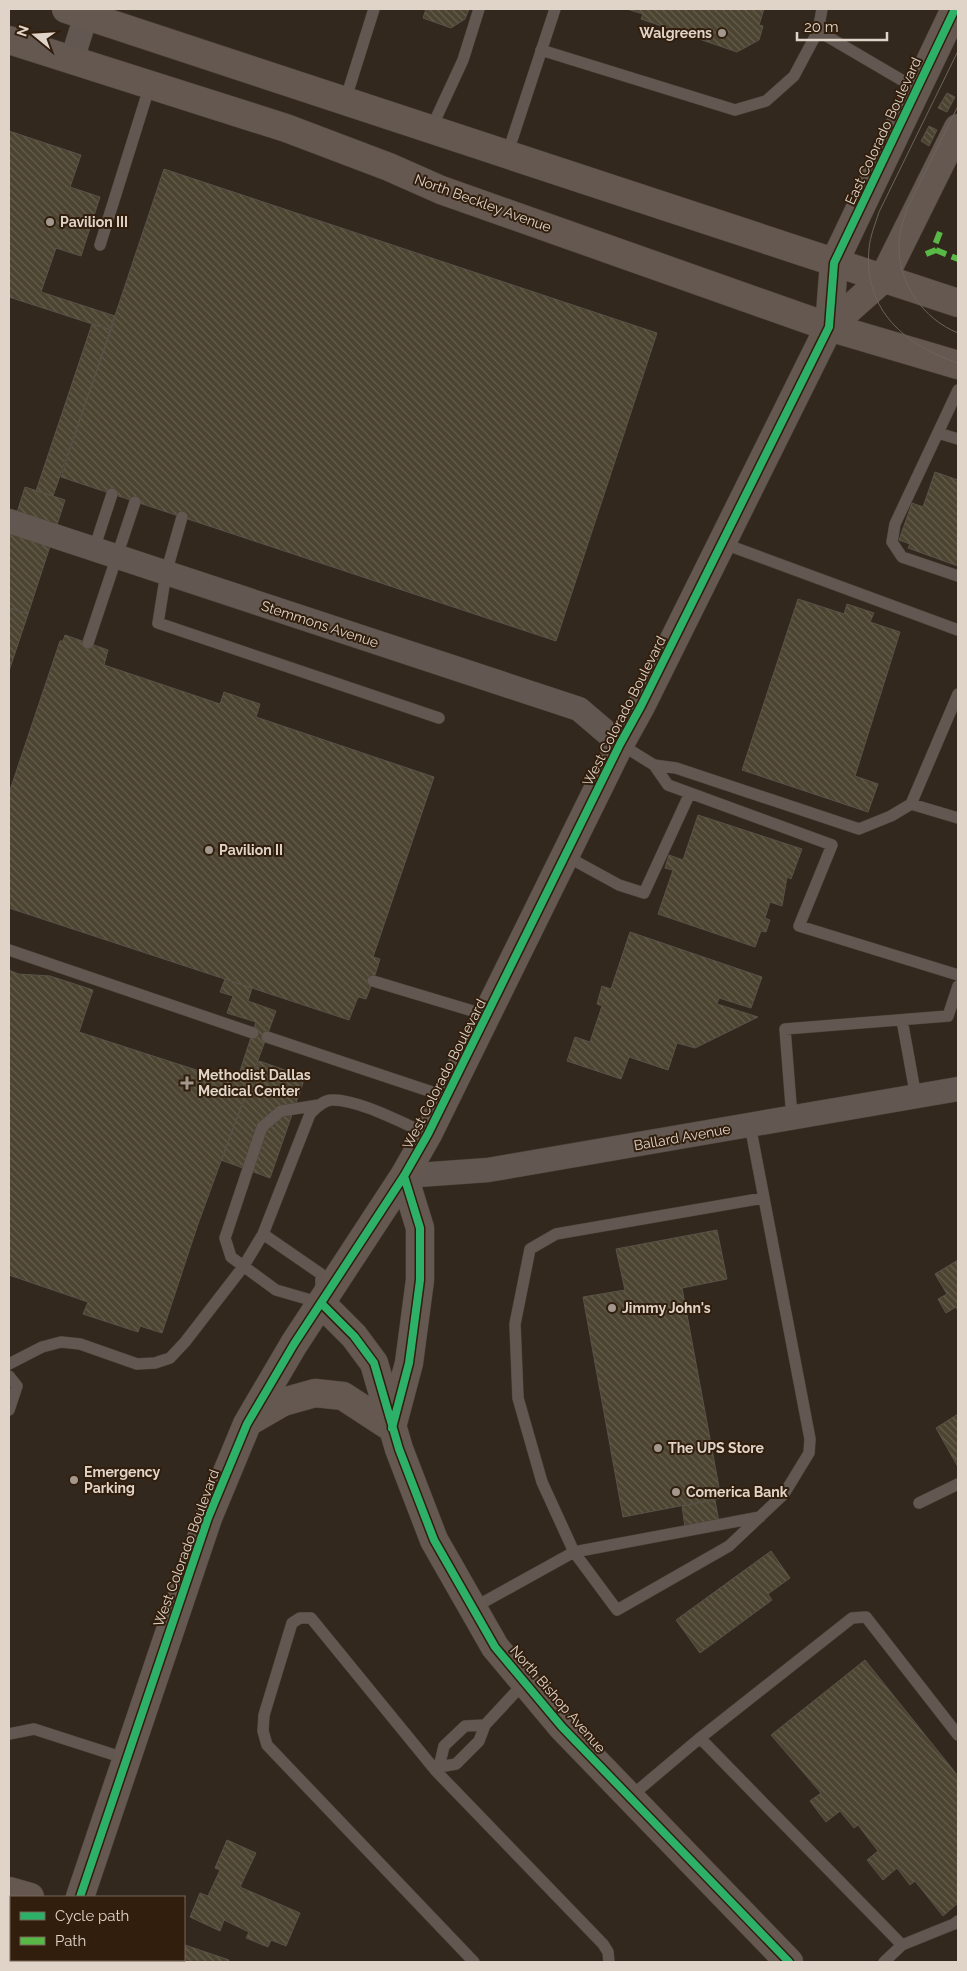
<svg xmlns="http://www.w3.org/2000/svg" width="967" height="1971" viewBox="0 0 967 1971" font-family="Raleway,sans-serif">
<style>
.building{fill:url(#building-back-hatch);stroke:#585249}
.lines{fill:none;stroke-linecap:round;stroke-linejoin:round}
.lane-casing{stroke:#4d443c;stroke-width:12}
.street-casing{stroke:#4d443c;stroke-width:25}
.secondary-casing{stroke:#4d443c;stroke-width:29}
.lane{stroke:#625851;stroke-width:11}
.street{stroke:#625851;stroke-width:24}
.secondary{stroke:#645851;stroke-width:28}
.tram{stroke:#6c645d;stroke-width:1}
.quiet{stroke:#58b947;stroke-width:6;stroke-dasharray:12 6;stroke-linecap:butt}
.cycleway-casing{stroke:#311e0d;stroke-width:11}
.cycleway{stroke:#2db169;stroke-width:8}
.poi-dot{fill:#a3988d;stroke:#311e0d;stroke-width:2}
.labels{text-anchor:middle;stroke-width:4;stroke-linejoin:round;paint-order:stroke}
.poi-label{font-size:14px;font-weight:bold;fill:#e0d4c9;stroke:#311e0d;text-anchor:start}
.street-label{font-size:14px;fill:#e0d4c9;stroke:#311e0d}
</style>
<defs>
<pattern id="building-back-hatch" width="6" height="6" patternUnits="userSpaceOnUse" patternTransform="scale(1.25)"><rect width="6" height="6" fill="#4c4431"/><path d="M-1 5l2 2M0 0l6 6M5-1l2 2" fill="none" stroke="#665e4e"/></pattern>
</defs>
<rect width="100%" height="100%" fill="#33281e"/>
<!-- building -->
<path class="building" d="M426,9H469L465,19L451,28L423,18Z
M627,9H764L759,25L763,26L759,40L737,52L641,19L643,14Z
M947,93L955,97L947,112L938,108Z
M929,126L937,130L929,146L921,141Z
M9,131L81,155L70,187L100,197L81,256L56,248L41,292L115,316L111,330L9,297Z
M164,169L657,333L556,641L61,477Z
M92,324L111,330L53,496L36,491Z
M935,472L958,480V566L908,548L910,544L899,540L912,503L923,507Z
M25,487L65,500L28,614L9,608V538Z
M798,599L844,614L847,604L874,613L870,622L900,632L855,776L878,784L868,812L742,770Z
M9,608L28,614L9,671Z
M65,635L108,650L104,665L220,704L224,692L260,704L256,717L434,777L373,957L380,959L373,981L366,999L358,997L349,1020L9,908V793L60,641H63Z
M698,815L802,849L791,879L787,877L782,906L770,902L765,918L770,920L766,932L761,931L755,947L658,914L673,870L665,868L669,855L683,860Z
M630,932L762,977L751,1008L719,998L717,1004L758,1017L695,1048L677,1043L668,1070L629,1057L621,1079L567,1061L575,1037L590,1042L602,1006L597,1004L602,986L611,989Z
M9,970L18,974L50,976L93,990L79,1032L221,1078L224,1069L239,1074L256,1022L227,1013L233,996L220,992L225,979L252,988L248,1001L276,1011L198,1224L162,1333L140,1326L138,1332L83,1314L88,1302L9,1275Z
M259,1061L305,1077L270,1178L221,1160Z
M717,1230L727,1279L682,1288L721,1498L623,1517L583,1297L625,1290L616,1249Z
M958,1260V1311L956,1307L946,1313L938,1299L947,1294L935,1274Z
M958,1414V1467L936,1428Z
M715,1500L719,1522L685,1527L682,1506Z
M771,1551L790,1578L768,1594L772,1600L700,1653L676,1620Z
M865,1660L958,1776V1903L943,1916L915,1881L910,1885L897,1868L883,1880L867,1860L878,1851L858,1825L854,1828L840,1811L826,1822L810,1801L821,1793L771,1735Z
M227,1840L256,1853L240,1887L300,1913L286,1946L271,1940L268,1947L246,1938L249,1932L224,1920L220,1931L190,1917L200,1893L208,1896L220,1870L215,1868Z
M185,1945L229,1960L228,1962H179L180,1960H184Z"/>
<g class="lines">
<defs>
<path id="lane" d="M822,9L818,31L917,89
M541,50L735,110L766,101L794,76L818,31
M345,101L374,9
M431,129L463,60L479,9
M507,155L555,9
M100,245L150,85
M958,390L895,524L892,542L902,557L958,576
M938,433L958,439
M182,517L166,573L158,623L439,718
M722,543L958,630
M94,549L112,494
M88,643L135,502
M620,744L654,765L676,768L859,829L891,816L911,804L958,818
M654,765L668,785L832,845L799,926L958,975
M911,804L958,694
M566,856L619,885L644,893L690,793
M9,950L253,1033
M373,981L486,1015
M902,1020L916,1097
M267,1037L447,1097
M792,1118L785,1029L948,1016L958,986
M750,1125C770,1230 790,1335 810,1439L809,1453L784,1494L729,1546L617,1610L574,1552L542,1482L518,1398L515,1324L530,1249L556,1234L764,1198
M263,1234L321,1274V1303L276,1290L231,1257L225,1238L262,1127L281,1111L319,1105
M9,1364L42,1347L61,1342L80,1344L137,1364L155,1363L170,1358L185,1342L243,1267L263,1234L310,1114C316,1108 323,1100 332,1100C358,1099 404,1124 428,1134
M9,1376L17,1386L9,1410
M919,1503L958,1484
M473,1608L574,1552L760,1517
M485,1725L479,1741L456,1764L439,1767L444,1746L465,1726Z
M485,1725L524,1683
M9,1734L34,1729L127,1759
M700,1738L852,1618L866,1617L958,1735
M630,1797L700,1738L902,1945L884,1962
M902,1945L954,1924L958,1921
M474,1962L267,1745L263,1731L264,1715L292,1623L300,1618H311L436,1771L603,1944L608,1952L609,1962"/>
<path id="street" d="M72,60L88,9
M9,521L579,709L620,744
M404,1176L488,1170L958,1089"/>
<path id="secondary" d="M66,9L958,303
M9,40L286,128L389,167L441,190L829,327L958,365
M829,327L883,279L958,128
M321,1303L354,1336L374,1363L399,1449L434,1540L495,1647L562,1727L789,1962
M250,1421L283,1402L315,1393L343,1396L392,1428
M392,1427L409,1363L420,1280V1228L404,1176
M9,1891L30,1897
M80,1897L208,1518L247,1424L294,1344L404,1176L428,1134L620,744L641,706L829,327L834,263L955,9
M59,1962L60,1960"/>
</defs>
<!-- lane casing -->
<use href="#lane" class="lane-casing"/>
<!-- street casing -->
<use href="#street" class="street-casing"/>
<!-- secondary casing -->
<use href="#secondary" class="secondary-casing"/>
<!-- lane -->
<use href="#lane" class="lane"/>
<!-- street -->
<use href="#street" class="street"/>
<!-- secondary -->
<use href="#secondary" class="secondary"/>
<!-- tram -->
<path class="tram" d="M958,51L879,212C875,225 870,236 869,249C863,310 906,346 958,363
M958,106L906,211C903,222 899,233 899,245C898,283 923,319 958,333"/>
<!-- quiet -->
<path class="quiet" d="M940,232L935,245L936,250L958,259
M926,254L936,250"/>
<defs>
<path id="cycleway" d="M321,1303L354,1336L374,1363L399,1449L434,1540L495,1647L562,1727L789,1962
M392,1428L409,1363L420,1280V1228L404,1176
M80,1897L208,1518L247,1424L294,1344L404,1176L428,1134L620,744L641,706L829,327L834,263L955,9"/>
</defs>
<!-- cycleway casing -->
<use href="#cycleway" class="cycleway-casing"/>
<!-- cycleway -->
<use href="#cycleway" class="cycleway"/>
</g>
<!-- markers -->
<g class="poi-dot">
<circle cx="722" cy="33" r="5"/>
<circle cx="50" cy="222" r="5"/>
<circle cx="209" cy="850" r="5"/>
<path d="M184.5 1075.5h5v5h5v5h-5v5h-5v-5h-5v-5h5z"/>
<circle cx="612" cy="1308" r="5"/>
<circle cx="658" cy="1448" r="5"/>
<circle cx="74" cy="1480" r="5"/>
<circle cx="676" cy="1492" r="5"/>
</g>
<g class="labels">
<!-- poi labels -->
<g class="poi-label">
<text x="712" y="38" text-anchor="end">Walgreens</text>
<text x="60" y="227">Pavilion III</text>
<text x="219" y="855">Pavilion II</text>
<text x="198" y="1080">Methodist Dallas<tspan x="198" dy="16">Medical Center</tspan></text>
<text x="622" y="1313">Jimmy John's</text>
<text x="668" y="1453">The UPS Store</text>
<text x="84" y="1477">Emergency<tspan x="84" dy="16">Parking</tspan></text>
<text x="686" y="1497">Comerica Bank</text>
</g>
<!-- street labels -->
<g class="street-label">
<text transform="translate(883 131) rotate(-65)" y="5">East Colorado Boulevard</text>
<text transform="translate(483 203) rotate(20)" y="5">North Beckley Avenue</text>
<text transform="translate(320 624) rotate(18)" y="5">Stemmons Avenue</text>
<text transform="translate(624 711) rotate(-63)" y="5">West Colorado Boulevard</text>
<text transform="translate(444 1074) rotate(-63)" y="5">West Colorado Boulevard</text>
<text transform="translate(682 1137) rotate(-10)" y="5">Ballard Avenue</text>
<text transform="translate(186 1548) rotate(-70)" y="5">West Colorado Boulevard</text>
<text transform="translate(558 1699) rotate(49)" y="5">North Bishop Avenue</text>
</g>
</g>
<!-- border -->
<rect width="967" height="1971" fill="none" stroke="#e0d4c9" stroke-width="20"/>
<!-- legend -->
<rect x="10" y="1896" width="175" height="65" fill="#311e0d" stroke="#776758"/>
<rect x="20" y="1912" width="25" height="8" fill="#2db169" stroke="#776758"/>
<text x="55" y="1921" font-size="15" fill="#e0d4c9">Cycle path</text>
<rect x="20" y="1937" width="25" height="8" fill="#58b947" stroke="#776758"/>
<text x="55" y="1946" font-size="15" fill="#e0d4c9">Path</text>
<!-- north arrow -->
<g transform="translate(35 35) rotate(288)" stroke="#311e0d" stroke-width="4" paint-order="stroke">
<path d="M0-4L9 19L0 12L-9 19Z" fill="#e0d4c9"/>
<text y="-8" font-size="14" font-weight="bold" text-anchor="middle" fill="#e0d4c9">N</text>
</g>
<!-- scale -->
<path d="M797 32v8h90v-8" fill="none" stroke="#e0d4c9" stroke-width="2.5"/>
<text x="804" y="32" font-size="15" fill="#e0d4c9" stroke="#311e0d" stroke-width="4" paint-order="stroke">20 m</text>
</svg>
